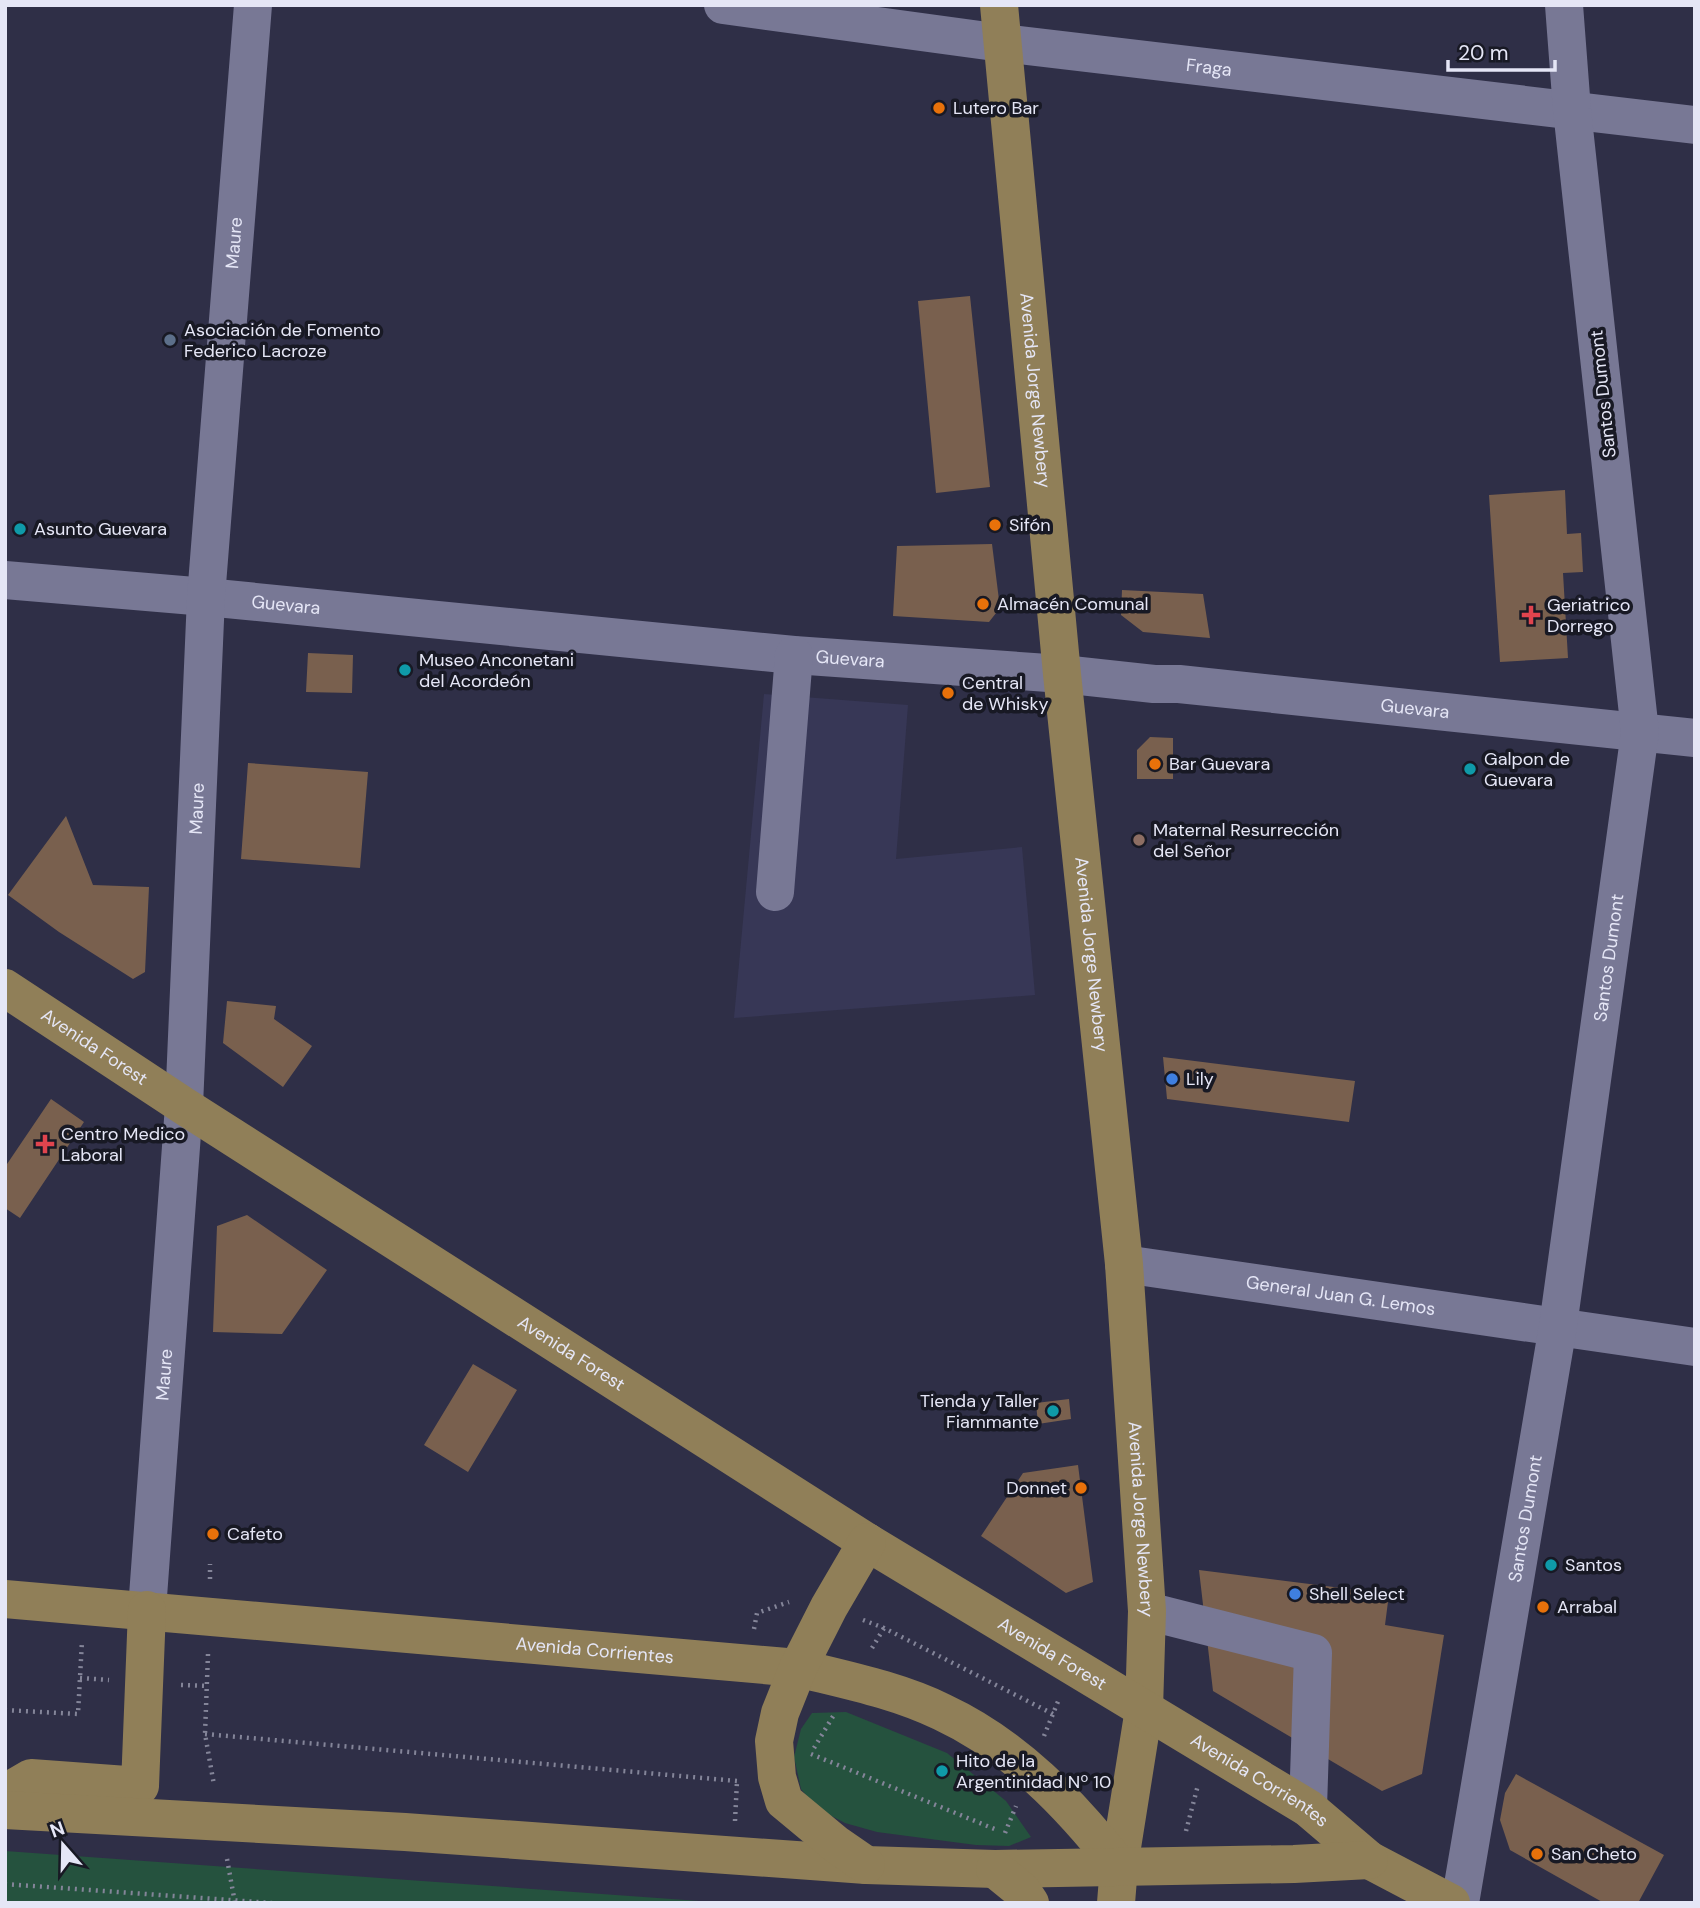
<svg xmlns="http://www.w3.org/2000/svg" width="1700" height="1908" viewBox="0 0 1700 1908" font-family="'DM Sans',sans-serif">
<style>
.built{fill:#373756}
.green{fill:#25523e}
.building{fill:#79604e}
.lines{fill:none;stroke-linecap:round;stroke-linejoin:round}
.path{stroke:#848599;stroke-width:4.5;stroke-dasharray:2 5;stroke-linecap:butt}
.minor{stroke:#787895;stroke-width:38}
.major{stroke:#907f58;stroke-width:38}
.food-dot{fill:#e8710a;stroke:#181924;stroke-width:2.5}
.service-dot{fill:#5c6f8a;stroke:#181924;stroke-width:2.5}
.culture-dot{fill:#0f9aa8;stroke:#181924;stroke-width:2.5}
.health-dot{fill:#e0444e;stroke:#181924;stroke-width:2.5}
.education-dot{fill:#8d6e63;stroke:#181924;stroke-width:2.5}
.shop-dot{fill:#3f7fe0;stroke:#181924;stroke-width:2.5}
.labels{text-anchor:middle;stroke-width:7;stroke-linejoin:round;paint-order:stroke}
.street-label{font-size:18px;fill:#e5e6f6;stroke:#181924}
.poi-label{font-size:18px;fill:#e5e6f6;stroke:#181924;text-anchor:start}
</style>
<rect width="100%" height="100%" fill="#2f2f47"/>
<!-- built -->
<path class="built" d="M764,694L908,705L896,859L1022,847L1035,995L734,1018Z"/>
<!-- green -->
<path class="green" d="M846,1712L947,1753L1006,1801L1031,1837L1009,1846L976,1845L877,1832L845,1823L818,1809L801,1789L794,1757L801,1729L812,1713Z
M5,1851L727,1903H5Z"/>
<!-- building -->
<path class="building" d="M970,296L990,487L936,493L918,301Z
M1565,490L1567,534L1581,533L1583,572L1563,573L1568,658L1500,662L1489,495Z
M992,544L1000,608L989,622L893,616L897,546Z
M1122,590L1203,594L1210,638L1143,632L1121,615Z
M308,653L353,655L352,693L306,692Z
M1150,737L1173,738V779H1137V750Z
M248,763L368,772L360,868L241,859Z
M66,816L93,885L149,887L145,972L133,979L59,932L8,895Z
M227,1001L276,1006L274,1019L312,1046L283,1087L223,1043Z
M1163,1057L1355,1081L1349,1122L1167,1099Z
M51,1099L84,1122L20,1218L5,1208V1167Z
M247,1215L327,1270L282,1334L213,1332L217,1226Z
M473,1364L517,1390L468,1472L424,1445Z
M1069,1399L1071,1419L1038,1424L1036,1403Z
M1078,1465L1093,1582L1066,1593L981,1536L1023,1473Z
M1199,1570L1389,1594L1385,1625L1444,1635L1422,1774L1382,1791L1213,1691Z
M1516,1774L1664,1855L1638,1903H1604L1510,1850L1500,1820L1505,1793Z"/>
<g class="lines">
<!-- path -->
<path class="path" d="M210,1579V1564
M863,1620L884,1628L1053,1714
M754,1629L757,1613L789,1602
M872,1648L884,1628
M208,1654L205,1734L214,1785
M80,1678L109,1680
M181,1685L208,1686
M5,1710L78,1714L82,1641
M205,1734L737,1781
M1044,1736L1059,1699
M814,1748L835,1713
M811,1754L997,1830
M735,1821L737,1781
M1186,1831L1198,1785
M1005,1833L1016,1806
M227,1859L235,1903
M5,1884L272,1903"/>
<!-- minor -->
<g class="minor">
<path id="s1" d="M723,5L1002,43L1695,125"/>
<path id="s2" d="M5,580L206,597L794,655L1062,674L1154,684H1179L1695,738"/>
<path d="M775,892L794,655"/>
<path id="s3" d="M1124,1264L1695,1347"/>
<path id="s4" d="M147,1610L184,1106L206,597L253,5"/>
<path d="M1147,1611L1313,1653L1308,1808"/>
<path id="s5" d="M1460,1903L1558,1326L1640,732L1572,110L1564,5"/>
</g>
<!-- major -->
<g class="major">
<path id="s6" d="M999,5L1062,674L1124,1264L1147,1611L1144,1709L1119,1866L1116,1903"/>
<path id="s7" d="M5,988L184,1106L867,1542L1308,1808L1369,1860L1451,1903"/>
<path id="s8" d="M5,1599L798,1668C846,1680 897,1690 942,1712C1015,1746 1070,1804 1119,1866"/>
<path d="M5,1793L31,1778L140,1786L147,1610"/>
<path d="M5,1810L405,1832L866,1865L995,1869L1294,1864L1369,1860"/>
<path d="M866,1865L837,1845L784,1801L777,1777L774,1741L780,1713L798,1668L829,1607L867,1542"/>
<path d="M995,1869L1022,1891L1030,1903"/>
</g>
</g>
<!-- markers -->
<g class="food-dot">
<circle cx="939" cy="108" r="7"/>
<circle cx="995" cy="525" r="7"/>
<circle cx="983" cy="604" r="7"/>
<circle cx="948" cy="693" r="7"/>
<circle cx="1155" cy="764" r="7"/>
<circle cx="1081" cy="1488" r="7"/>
<circle cx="213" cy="1534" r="7"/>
<circle cx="1543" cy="1607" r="7"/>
<circle cx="1537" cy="1854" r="7"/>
</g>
<circle class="service-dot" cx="170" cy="340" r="7"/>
<g class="culture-dot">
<circle cx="20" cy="529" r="7"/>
<circle cx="405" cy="670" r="7"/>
<circle cx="1470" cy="769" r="7"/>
<circle cx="1053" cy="1411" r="7"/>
<circle cx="1551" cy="1565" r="7"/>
<circle cx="942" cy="1771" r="7"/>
</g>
<g class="health-dot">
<path d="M1527.5 604.5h7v7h7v7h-7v7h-7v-7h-7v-7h7z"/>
<path d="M41.5 1133.5h7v7h7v7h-7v7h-7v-7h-7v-7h7z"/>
</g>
<circle class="education-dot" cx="1139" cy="840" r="7"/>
<g class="shop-dot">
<circle cx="1172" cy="1079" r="7"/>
<circle cx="1295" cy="1594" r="7"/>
</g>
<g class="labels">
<!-- street labels -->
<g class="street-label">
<text dy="6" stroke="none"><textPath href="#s1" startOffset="490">Fraga</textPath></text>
<text dy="6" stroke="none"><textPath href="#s4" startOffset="1370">Maure</textPath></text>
<text dy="6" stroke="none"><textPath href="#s6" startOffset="387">Avenida Jorge Newbery</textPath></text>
<text transform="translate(1603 394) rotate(-96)" y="6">Santos Dumont</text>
<text dy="6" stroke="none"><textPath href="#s2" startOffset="282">Guevara</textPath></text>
<text dy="6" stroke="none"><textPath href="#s2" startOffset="849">Guevara</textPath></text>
<text dy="6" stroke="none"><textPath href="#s2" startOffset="1416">Guevara</textPath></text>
<text dy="6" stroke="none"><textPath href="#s4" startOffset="803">Maure</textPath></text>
<text dy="6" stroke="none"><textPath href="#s6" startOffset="954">Avenida Jorge Newbery</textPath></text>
<text dy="6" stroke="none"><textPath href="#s5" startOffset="957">Santos Dumont</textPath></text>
<text dy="6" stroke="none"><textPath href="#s7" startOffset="107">Avenida Forest</textPath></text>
<text dy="6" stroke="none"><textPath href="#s3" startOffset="219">General Juan G. Lemos</textPath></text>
<text dy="6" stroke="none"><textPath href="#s7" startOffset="674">Avenida Forest</textPath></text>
<text dy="6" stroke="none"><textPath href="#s4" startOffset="236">Maure</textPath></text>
<text dy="6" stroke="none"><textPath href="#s5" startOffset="390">Santos Dumont</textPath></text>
<text dy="6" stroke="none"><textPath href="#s6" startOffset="1521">Avenida Jorge Newbery</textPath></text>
<text dy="6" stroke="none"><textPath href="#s8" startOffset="592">Avenida Corrientes</textPath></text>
<text dy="6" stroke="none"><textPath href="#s7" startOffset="1241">Avenida Forest</textPath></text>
<text dy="6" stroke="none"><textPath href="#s7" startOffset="1484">Avenida Corrientes</textPath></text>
</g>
<!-- poi labels -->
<g class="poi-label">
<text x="953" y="114">Lutero Bar</text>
<text x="184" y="336">Asociación de Fomento<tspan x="184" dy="21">Federico Lacroze</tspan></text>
<text x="1009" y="531">Sifón</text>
<text x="34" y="535">Asunto Guevara</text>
<text x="997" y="610">Almacén Comunal</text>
<text x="1547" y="611">Geriatrico<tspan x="1547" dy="21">Dorrego</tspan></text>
<text x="419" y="666">Museo Anconetani<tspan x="419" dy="21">del Acordeón</tspan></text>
<text x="962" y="689">Central<tspan x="962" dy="21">de Whisky</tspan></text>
<text x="1484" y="765">Galpon de<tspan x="1484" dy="21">Guevara</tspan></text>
<text x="1169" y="770">Bar Guevara</text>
<text x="1153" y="836">Maternal Resurrección<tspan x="1153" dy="21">del Señor</tspan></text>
<text x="1186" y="1085">Lily</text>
<text x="61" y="1140">Centro Medico<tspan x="61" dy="21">Laboral</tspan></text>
<text x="1039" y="1407" text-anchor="end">Tienda y Taller<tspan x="1039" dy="21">Fiammante</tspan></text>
<text x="1067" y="1494" text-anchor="end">Donnet</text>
<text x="227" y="1540">Cafeto</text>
<text x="1565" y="1571">Santos</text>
<text x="1309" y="1600">Shell Select</text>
<text x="1557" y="1613">Arrabal</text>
<text x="956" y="1767">Hito de la<tspan x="956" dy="21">Argentinidad Nº 10</tspan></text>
<text x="1551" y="1860">San Cheto</text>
</g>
</g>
<!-- border -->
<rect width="1700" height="1908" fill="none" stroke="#e5e6f6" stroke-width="14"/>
<!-- north arrow -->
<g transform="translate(63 1845) rotate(340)" stroke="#181924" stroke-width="5" paint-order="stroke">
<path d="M0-5L12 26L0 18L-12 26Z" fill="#e5e6f6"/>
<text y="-10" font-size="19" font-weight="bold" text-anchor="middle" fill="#e5e6f6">N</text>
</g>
<!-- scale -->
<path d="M1448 60v10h107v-10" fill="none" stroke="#e5e6f6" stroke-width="3.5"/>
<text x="1458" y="60" font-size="21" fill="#e5e6f6" stroke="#181924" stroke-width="5" paint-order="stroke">20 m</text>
</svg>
